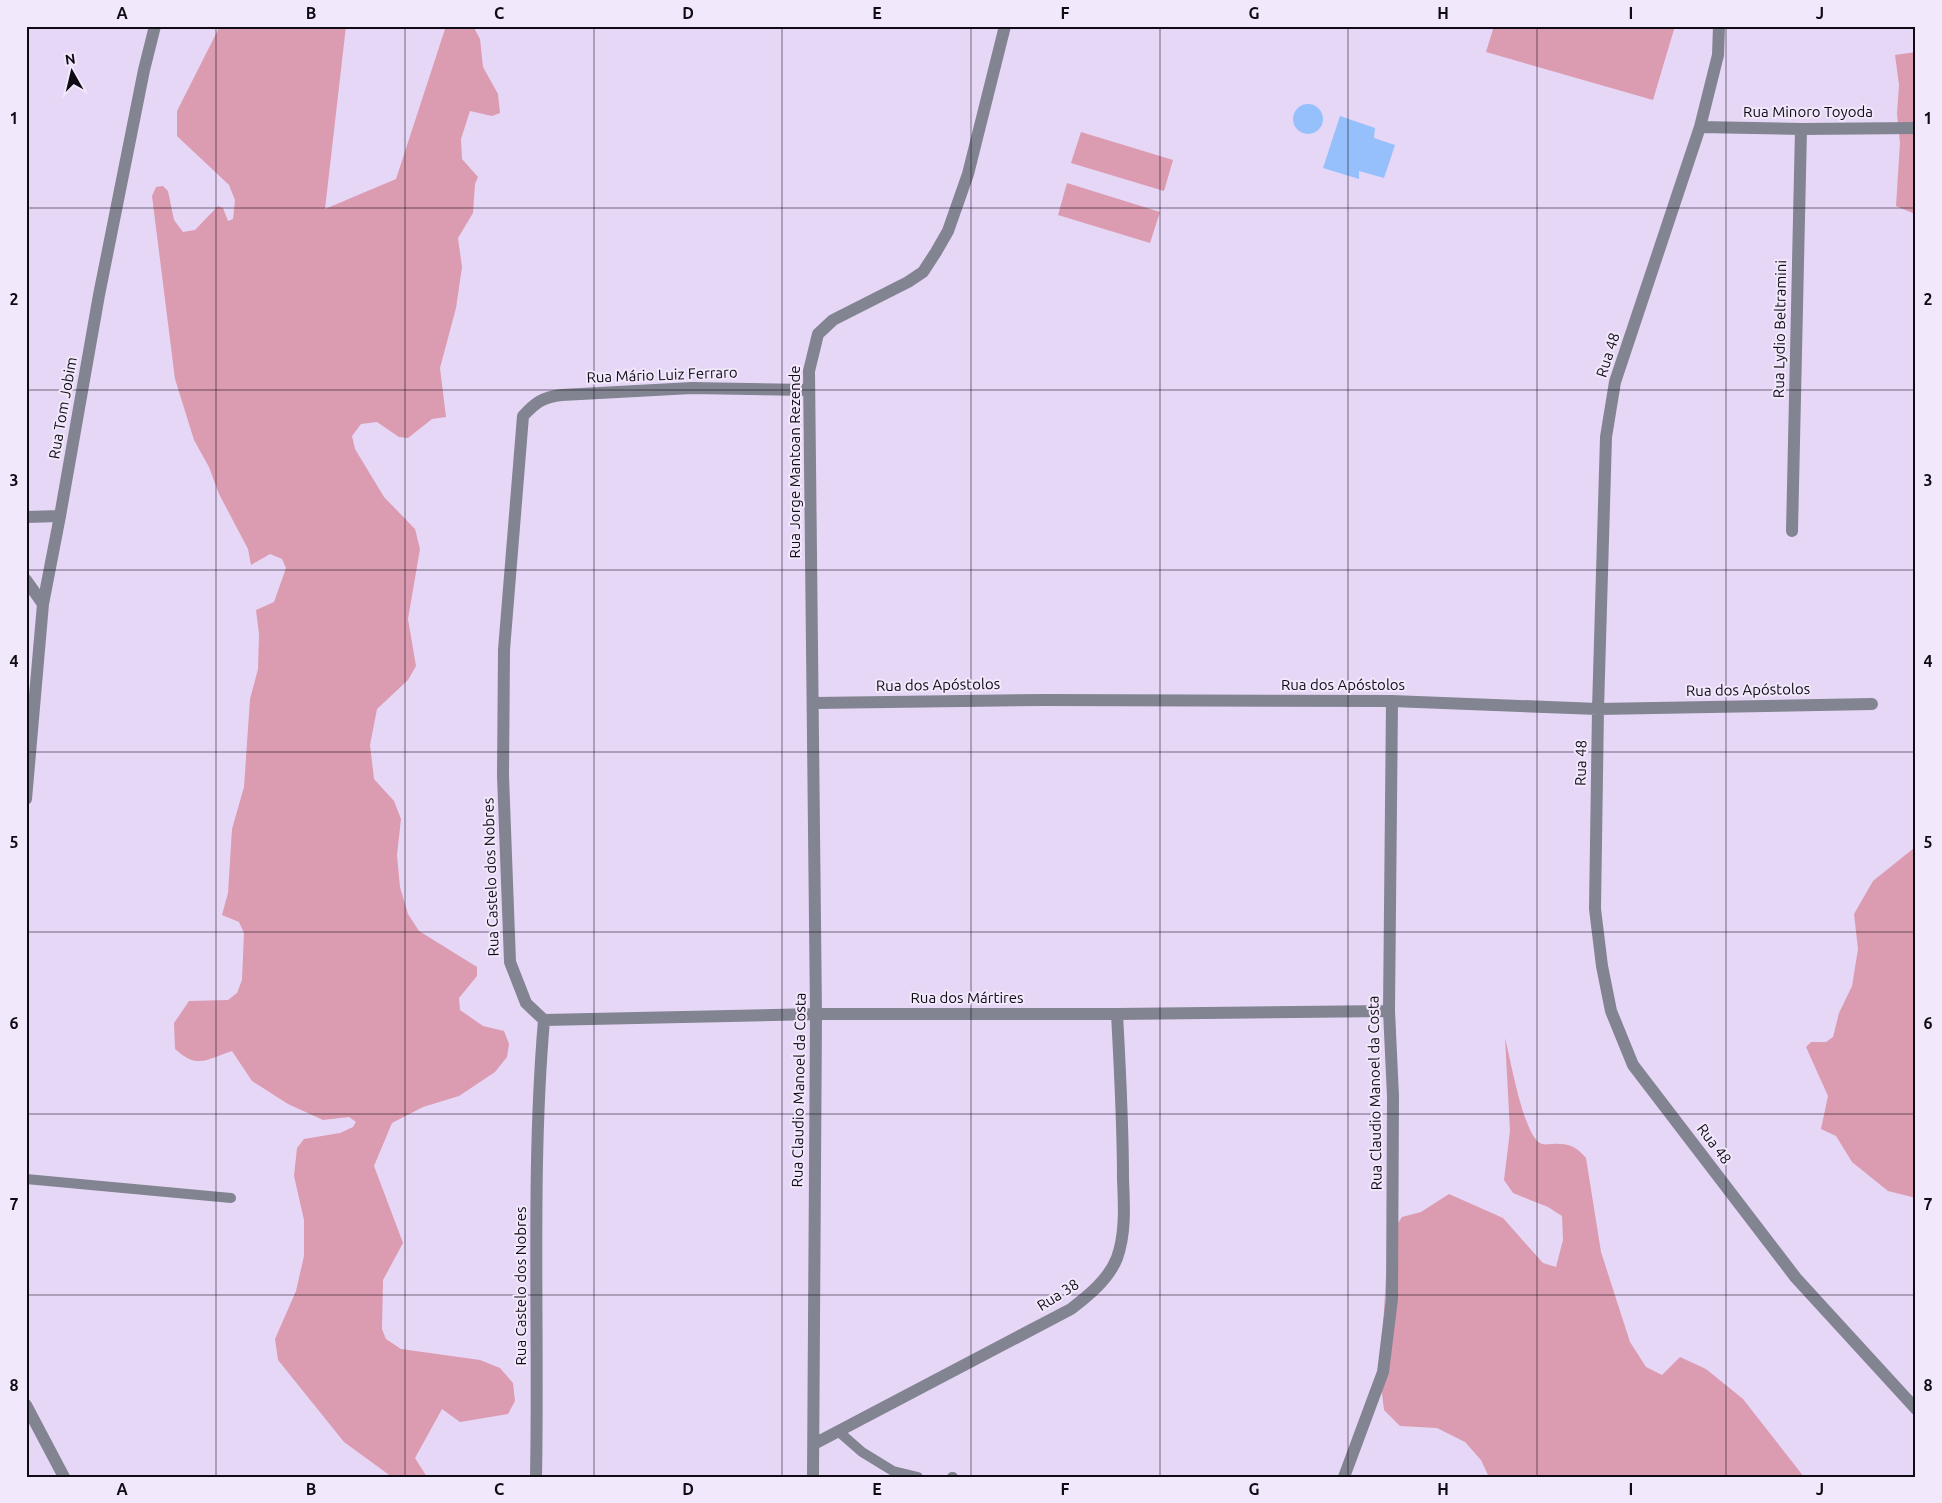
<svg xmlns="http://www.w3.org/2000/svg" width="1942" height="1503" viewBox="0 0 1942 1503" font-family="Ubuntu,sans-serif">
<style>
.green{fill:#db9bb0}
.water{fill:#95c0fb}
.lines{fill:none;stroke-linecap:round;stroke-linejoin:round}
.service{stroke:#828491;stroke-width:10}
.minor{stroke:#828491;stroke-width:12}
.grid{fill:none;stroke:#0f0a14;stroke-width:1;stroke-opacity:0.55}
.labels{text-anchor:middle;stroke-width:4;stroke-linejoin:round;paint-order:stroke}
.street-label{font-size:15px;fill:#0f0a14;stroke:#f1e8fb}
.neatline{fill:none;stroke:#0f0a14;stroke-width:2}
.grid-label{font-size:16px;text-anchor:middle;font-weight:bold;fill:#0f0a14}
</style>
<rect width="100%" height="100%" fill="#e7d7f7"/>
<!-- green -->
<path class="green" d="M220,26H346L325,209L396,179L446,26H473L480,39L483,67L498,94L500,113L492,116L470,111L461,139L462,159L478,177L475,184L473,213L458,238L462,267L456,308L440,368L446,417L432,419L408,438L399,437L377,422L361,424L352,436L355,449L384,497L415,529L420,549L408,619L416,666L408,680L377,709L370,745L374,779L394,801L401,819L397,855L400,887L408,914L419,931L477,967V976L459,998L460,1010L483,1026L504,1031L509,1044L507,1057L495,1072L459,1096L423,1107L392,1123L374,1166L403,1243L383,1280L382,1329L386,1339L401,1349L480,1360L500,1368L513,1383L515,1401L508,1414L460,1422L442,1409L415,1458L427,1477H392L344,1442L278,1360L275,1339L296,1291L304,1256V1220L294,1176L297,1148L304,1139L340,1133L353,1127L356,1122L349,1117L323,1120L288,1104L252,1081L232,1051C207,1059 198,1070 175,1049L174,1023L189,1001L228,1000L237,993L242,980L244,933L239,922L222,915L228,893L232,829L244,787L250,699L258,669L259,634L256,610L274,602L286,568L282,559L270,554L251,565L248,549L219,494L209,467L194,440L175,379L152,196L156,187L163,186L168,191L174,220L183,232L195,230L218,206L223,208L228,221L233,219L235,200L229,185L177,136V111Z
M1494,26H1675L1653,100L1486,52Z
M1916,52V214H1915L1896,206L1900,143L1897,114L1899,85L1895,55Z
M1081,132L1173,160L1164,191L1071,163Z
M1067,183L1160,212L1150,243L1058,215Z
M1916,835V1198L1888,1191L1852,1162L1836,1136L1821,1129L1828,1096L1806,1047L1811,1042H1826L1833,1037L1839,1013L1852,986L1858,949L1854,914L1873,881L1914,848Z
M1505,1038C1510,1056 1524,1140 1542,1144C1545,1145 1550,1144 1553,1144C1568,1143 1577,1147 1586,1158L1601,1252L1630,1342L1646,1367L1662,1375L1680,1357L1706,1369L1743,1399L1804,1477H1489L1481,1460L1465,1442L1437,1428L1400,1426L1384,1410L1380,1376L1387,1260L1393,1231L1402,1217L1421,1212L1449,1194L1503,1218L1543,1263L1556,1267L1563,1240L1562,1216L1548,1207L1513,1193L1504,1180L1510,1131Z"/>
<!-- water -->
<path class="water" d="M1293 119a15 15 0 1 1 30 0a15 15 0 1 1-30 0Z
M1340,116L1375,128L1374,138L1395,145L1384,178L1359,171V179L1323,168Z"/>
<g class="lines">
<!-- service -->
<path class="service" d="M26,1179L231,1198
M838,1431L862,1452L893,1471L918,1477
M952,1477H953"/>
<!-- minor -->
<path class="minor" d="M1719,26L1718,55L1700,127L1615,382L1606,437L1598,709L1595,909L1602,966L1611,1011L1633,1065L1796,1278L1916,1409
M1700,127L1801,129L1916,128
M26,517L60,516
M1792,531L1801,129
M26,580L43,604
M814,703L1044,700L1392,701L1598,709L1872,704
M26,799L43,604L60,516L99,295L144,70L155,26
M544,1020L816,1014H1117L1389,1011
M26,1405L64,1477
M814,1444L1071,1309C1088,1296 1109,1279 1117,1258C1126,1233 1124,1204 1123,1179C1123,1123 1120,1069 1117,1014
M536,1477C539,1325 531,1172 544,1020L526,1003L510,962L503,776L504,650L523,416C536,402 543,397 562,395L692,388L809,390
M813,1477L816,1014L809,371L818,334L833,320L908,282L923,272L936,252L948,231L968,174L1005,26
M1344,1477L1383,1372L1392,1299L1393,1096L1389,1011L1392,701"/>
</g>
<!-- grid -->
<path class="grid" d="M216,26V1477M405,26V1477M594,26V1477M782,26V1477M971,26V1477M1160,26V1477M1348,26V1477M1537,26V1477M1726,26V1477M26,208H1916M26,390H1916M26,570H1916M26,752H1916M26,932H1916M26,1114H1916M26,1295H1916"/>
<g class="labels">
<!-- street labels -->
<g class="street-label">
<text x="1808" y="117">Rua Minoro Toyoda</text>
<text transform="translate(1780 329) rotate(-89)" y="5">Rua Lydio Beltramini</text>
<text transform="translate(1608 355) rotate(-72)" y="5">Rua 48</text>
<text transform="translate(662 375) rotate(-2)" y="5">Rua Mário Luiz Ferraro</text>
<text transform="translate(63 408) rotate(-80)" y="5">Rua Tom Jobim</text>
<text transform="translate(795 462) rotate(-90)" y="5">Rua Jorge Mantoan Rezende</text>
<text transform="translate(938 685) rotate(-1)" y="5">Rua dos Apóstolos</text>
<text x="1343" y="690">Rua dos Apóstolos</text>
<text transform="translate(1748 690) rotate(-1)" y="5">Rua dos Apóstolos</text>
<text transform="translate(1581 763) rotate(-89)" y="5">Rua 48</text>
<text transform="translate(491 877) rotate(-92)" y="5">Rua Castelo dos Nobres</text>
<text x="967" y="1003">Rua dos Mártires</text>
<text transform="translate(799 1090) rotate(-89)" y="5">Rua Claudio Manoel da Costa</text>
<text transform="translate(1375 1093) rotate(-91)" y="5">Rua Claudio Manoel da Costa</text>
<text transform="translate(1714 1144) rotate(53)" y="5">Rua 48</text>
<text transform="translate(521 1286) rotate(-90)" y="5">Rua Castelo dos Nobres</text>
<text transform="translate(1058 1295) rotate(-32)" y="5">Rua 38</text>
</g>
</g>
<!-- border -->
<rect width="1942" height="1503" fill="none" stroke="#f1e8fb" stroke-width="55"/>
<!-- north arrow -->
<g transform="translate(72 72) rotate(352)" stroke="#f1e8fb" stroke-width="4" paint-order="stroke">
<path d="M0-4L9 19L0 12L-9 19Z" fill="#0f0a14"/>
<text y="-8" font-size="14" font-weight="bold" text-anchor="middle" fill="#0f0a14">N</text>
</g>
<rect x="28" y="28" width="1886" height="1448" class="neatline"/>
<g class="grid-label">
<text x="122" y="19">A</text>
<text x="311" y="19">B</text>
<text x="499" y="19">C</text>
<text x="688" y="19">D</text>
<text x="877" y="19">E</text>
<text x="1065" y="19">F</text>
<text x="1254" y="19">G</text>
<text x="1443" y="19">H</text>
<text x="1631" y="19">I</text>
<text x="1820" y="19">J</text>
<text x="14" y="124">1</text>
<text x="1928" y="124">1</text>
<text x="14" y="305">2</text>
<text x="1928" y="305">2</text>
<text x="14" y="486">3</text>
<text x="1928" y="486">3</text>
<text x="14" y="667">4</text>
<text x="1928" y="667">4</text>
<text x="14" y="848">5</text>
<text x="1928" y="848">5</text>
<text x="14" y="1029">6</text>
<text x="1928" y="1029">6</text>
<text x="14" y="1210">7</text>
<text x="1928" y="1210">7</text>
<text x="14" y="1391">8</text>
<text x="1928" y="1391">8</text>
<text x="122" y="1495">A</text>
<text x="311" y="1495">B</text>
<text x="499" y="1495">C</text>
<text x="688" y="1495">D</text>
<text x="877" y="1495">E</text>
<text x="1065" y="1495">F</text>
<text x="1254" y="1495">G</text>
<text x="1443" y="1495">H</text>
<text x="1631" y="1495">I</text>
<text x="1820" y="1495">J</text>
</g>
</svg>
